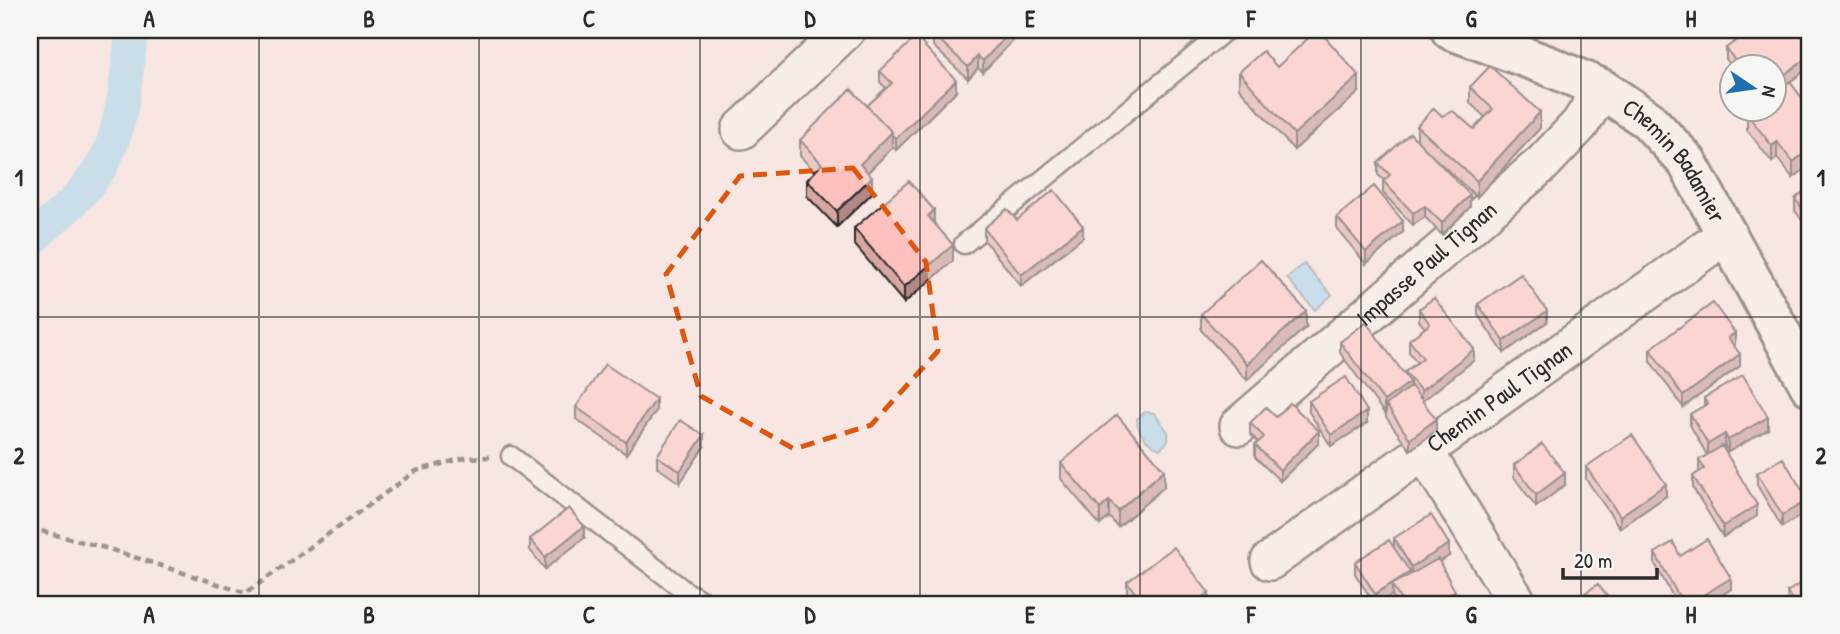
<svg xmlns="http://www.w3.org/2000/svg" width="1840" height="634" viewBox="0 0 1840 634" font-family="'Patrick Hand',sans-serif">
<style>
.water{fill:#92d5f4;stroke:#6991a4;stroke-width:2}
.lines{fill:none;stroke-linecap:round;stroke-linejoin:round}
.canal{stroke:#92d5f4;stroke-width:33}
.lane-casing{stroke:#2b2b2b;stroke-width:23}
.street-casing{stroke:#2b2b2b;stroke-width:42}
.secondary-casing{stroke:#2b2b2b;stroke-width:44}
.path{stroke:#2b2b2b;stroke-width:4.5;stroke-dasharray:7 5;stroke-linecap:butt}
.lane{stroke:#f6f6f2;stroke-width:18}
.street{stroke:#f6f6f2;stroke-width:37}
.secondary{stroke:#f6f6f2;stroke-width:38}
.wall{fill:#daa6a3;stroke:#2b2b2b;stroke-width:2}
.shaded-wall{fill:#b28785;stroke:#2b2b2b;stroke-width:2}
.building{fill:#fec1be;stroke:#2b2b2b;stroke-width:2}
.marked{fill:none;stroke:#df570e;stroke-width:5;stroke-dasharray:14 9;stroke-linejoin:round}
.grid{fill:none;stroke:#2b2b2b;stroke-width:2;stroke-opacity:0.55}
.labels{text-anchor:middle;stroke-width:5;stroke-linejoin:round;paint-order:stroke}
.street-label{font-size:24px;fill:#2b2b2b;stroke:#f6f6f2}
.neatline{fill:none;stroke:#2b2b2b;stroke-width:2.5}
.grid-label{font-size:23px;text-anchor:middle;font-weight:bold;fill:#2b2b2b}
</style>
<rect width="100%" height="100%" fill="#f8e6e2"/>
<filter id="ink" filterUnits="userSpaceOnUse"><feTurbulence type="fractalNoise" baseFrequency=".0143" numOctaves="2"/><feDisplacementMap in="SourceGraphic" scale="14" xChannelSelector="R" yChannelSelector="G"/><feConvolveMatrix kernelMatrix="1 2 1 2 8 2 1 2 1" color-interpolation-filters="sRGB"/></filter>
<g filter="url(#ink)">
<!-- water -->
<path class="water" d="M1304,264L1332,295L1315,310L1287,278Z
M1145,412L1154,413L1168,432V441L1160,449C1148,445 1137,432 1137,419Z"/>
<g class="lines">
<!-- canal -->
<path class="canal" d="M30,241C55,218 83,196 101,167C124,128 126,74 132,30"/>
<defs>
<path id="lane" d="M964,244L1226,30
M511,456L685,591L708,604"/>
<g id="street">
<path d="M741,130L846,30"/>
<path id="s1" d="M1239,426L1543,163L1580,124L1602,89"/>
<path d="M1424,451L1518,604"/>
<path id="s2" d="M1270,561L1727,234"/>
</g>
<g id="secondary">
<path id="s3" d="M1451,30L1549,66L1602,89L1648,120L1687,162L1810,386"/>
</g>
</defs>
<!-- lane casing -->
<use href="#lane" class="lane-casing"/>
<!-- street casing -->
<use href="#street" class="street-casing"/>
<!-- secondary casing -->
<use href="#secondary" class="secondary-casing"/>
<!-- path -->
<path class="path" d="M30,528L109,549L246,593L416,471L464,458L490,457"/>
<!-- lane -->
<use href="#lane" class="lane"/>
<!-- street -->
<use href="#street" class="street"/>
<!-- secondary -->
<use href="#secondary" class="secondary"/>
</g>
<!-- wall -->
<path class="wall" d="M1023,30L983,72L978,68L968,79L933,46V34Z
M1810,32V67L1790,82L1802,98L1810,92V165L1793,178L1777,158L1772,162L1747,130V114L1774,93V66L1732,67L1726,59V48Z
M1277,67L1359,92L1294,150L1239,88V72Z
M880,71L956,91L896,150L892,146V148L867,173L872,193L837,227L807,196V180L815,172L800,156V140L867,106L886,88L880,82Z
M1470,87L1540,128L1477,197L1430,154L1470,207L1442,235L1425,217L1413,225L1383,193V181L1384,180L1378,175V163L1417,140V126L1442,116L1474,129L1485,117L1470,103Z
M1810,186V230L1795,211V199Z
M1337,217L1403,232L1366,264L1337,229Z
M1017,220L1083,237L1021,286L984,240V228Z
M934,223L953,261L904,303L854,244V228Z
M1478,304L1547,322L1504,353L1478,315Z
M1419,309L1474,360L1422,401L1436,431L1410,450L1386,417V412L1384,413L1340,353V342L1405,376V372L1417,362L1409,352V340L1425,328L1419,321Z
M1201,314L1306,327L1247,380L1201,330Z
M1735,345L1733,346L1740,366L1683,407L1650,361V349Z
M1704,398L1768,429L1728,452L1725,446L1723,447L1757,516L1723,537L1693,488V476L1699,472V460L1707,455L1690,425V414L1704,406Z
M1309,401L1367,423L1331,446L1309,412Z
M576,407L656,411L626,454L576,419Z
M1276,417L1319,443L1280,481L1255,457V445L1258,442L1250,434V423Z
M704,447L680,483L657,467V456Z
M1061,463L1164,487L1118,527L1109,517L1100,525L1061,479Z
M1514,465L1565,485L1536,507L1514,477Z
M1586,467L1666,496L1620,528L1586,479Z
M1757,473L1808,511L1782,527L1757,485Z
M584,538L545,569L530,550V539Z
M1394,538L1449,556L1439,562L1455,603L1452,604H1396L1392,595L1378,604H1375L1355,574V562L1394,548Z
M1655,553L1731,589L1707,604H1677L1655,564Z
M1127,582L1209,604H1135L1127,594Z
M1787,592L1810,604H1788Z"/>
<!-- shaded-wall -->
<path class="shaded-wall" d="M1012,30H1023L983,72V61Z
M978,56V68L968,79V67Z
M1810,56V67L1774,93V82Z
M1359,76V92L1294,150V134Z
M956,80V91L896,150V138Z
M1540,112V128L1477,197V181Z
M892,132V148L860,180V164Z
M1777,142V158L1772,162V146Z
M1810,149V165L1793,178V162Z
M872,177V193L837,227V211Z
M1470,195V207L1442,235V223Z
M1425,206V217L1413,225V213Z
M934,210V226L928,216Z
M1403,221V232L1366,264V252Z
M1083,226V237L1021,286V275Z
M953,245V261L904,303V287Z
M1306,311V327L1247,380V364Z
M1547,311V322L1504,353V341Z
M1735,333V345L1728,349V338Z
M1474,349V360L1421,402V391Z
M1740,354V366L1683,407V396Z
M1410,382V394L1386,405V412L1384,413V401Z
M656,399V411L626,454V442Z
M1367,411V423L1331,446V435Z
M1768,417V429L1728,452V440Z
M1436,419V431L1410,450V439Z
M1319,431V443L1280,481V470Z
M1725,434V446L1708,456V444Z
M704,435V447L680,483V471Z
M1164,470V487L1118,527V511Z
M1565,473V485L1536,507V495Z
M1666,484V496L1620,528V516Z
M1808,500V511L1782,527V515Z
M1109,501V517L1100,525V509Z
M1757,505V516L1723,537V526Z
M584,526V538L545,569V557Z
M1449,544V556L1411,579V567Z
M1410,572V584L1392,585V595L1378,604H1375V594Z
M1731,578V589L1707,604H1688Z
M1455,591V603L1452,604H1432Z
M1209,593V604H1194Z"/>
<!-- building -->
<path class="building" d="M937,30H1012L983,61L978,56L968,67L933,34Z
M1317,30H1319L1359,76L1294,134L1239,72L1263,51L1277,67Z
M1751,30H1809L1810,32V56L1774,82V66H1739L1726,48Z
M916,37L956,80L896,138L892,135V132L867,106L892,83L880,71Z
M1490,66L1540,112L1477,181L1417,126L1434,108L1442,116L1453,111L1474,129L1493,109L1470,87Z
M1790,82L1802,98L1810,92V149L1793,162L1777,142L1772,146L1747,114L1754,108H1774V94Z
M851,89L892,132L860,164L872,177L837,211L807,180L822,164L800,140Z
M1410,133L1470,195L1442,223L1425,206L1413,213L1383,181L1390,175L1378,163Z
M909,181L934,210L928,216L953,245L904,287L854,228Z
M1374,186L1403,221L1366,252L1337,217Z
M1810,186V218L1795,199Z
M1054,190L1083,226L1021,275L984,228L1007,209L1017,220Z
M1261,260L1306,311L1247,364L1201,314Z
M1521,274L1547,311L1504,341L1478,304Z
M1434,298L1474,349L1421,391L1405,372L1423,358L1409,340L1430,324L1419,309Z
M1713,303L1735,333L1728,338L1740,354L1683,396L1650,349Z
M1366,322L1410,382L1384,401L1340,342Z
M605,364L656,399L626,442L576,407Z
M1743,375L1768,417L1728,440L1725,434L1708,444L1690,414L1707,404L1704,398Z
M1346,377L1367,411L1331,435L1309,401Z
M1411,386L1436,419L1410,439L1386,405Z
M1290,403L1319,431L1280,470L1255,445L1264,437L1250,423L1266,407L1276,417Z
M1117,415L1164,470L1118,511L1109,501L1100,509L1061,463Z
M680,420L704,435L680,471L657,456Z
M1632,435L1666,484L1620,516L1586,467Z
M1542,444L1565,473L1536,495L1514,465Z
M1722,446L1757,505L1723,526L1693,476L1704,469L1699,460Z
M1783,458L1808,500L1782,515L1757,473Z
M569,508L584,526L545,557L530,539Z
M1431,515L1449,544L1411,567L1394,538Z
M1707,539L1731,578L1688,604H1683L1655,553L1673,542L1680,556Z
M1389,540L1410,572L1375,594L1355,562Z
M1174,547L1209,593L1194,604H1144L1127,582Z
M1438,559L1455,591L1432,604H1403L1392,585Z
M1810,577V604H1795L1787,592Z
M1598,584L1613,604H1570Z"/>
</g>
<!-- marked area -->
<path d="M0 0H1840V634H0ZM853,168L926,262L938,351L871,425L794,449L701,396L666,274L740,176Z" fill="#f8e6e2" fill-opacity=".55" fill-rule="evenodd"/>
<path class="marked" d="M853,168L926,262L938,351L871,425L794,449L701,396L666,274L740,176Z"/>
<!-- grid -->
<path class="grid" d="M259,30V604M479,30V604M700,30V604M920,30V604M1140,30V604M1361,30V604M1581,30V604M30,317H1810"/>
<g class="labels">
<!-- street labels -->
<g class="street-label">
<text dy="8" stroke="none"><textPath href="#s3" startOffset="266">Chemin Badamier</textPath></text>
<text dy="8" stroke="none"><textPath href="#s1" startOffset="248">Impasse Paul Tignan</textPath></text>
<text dy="8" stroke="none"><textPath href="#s2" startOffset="282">Chemin Paul Tignan</textPath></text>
</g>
</g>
<!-- margin -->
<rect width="1840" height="634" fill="none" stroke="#f6f6f2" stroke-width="77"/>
<!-- north arrow -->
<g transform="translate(1753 88) rotate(103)"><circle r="33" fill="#f6f6f2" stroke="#a5a5a2" stroke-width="2"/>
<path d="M0-5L12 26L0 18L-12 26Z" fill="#1f6fb2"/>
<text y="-10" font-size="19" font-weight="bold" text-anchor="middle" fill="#2b2b2b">N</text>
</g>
<!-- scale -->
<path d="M1563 568v10h94v-10" fill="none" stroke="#2b2b2b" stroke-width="3.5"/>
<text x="1574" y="568" font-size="21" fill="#2b2b2b" stroke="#f6f6f2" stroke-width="5" paint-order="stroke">20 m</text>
<rect x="38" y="38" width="1763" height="558" class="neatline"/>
<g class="grid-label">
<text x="149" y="27">A</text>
<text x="369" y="27">B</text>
<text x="589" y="27">C</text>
<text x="810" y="27">D</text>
<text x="1030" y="27">E</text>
<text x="1251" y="27">F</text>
<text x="1471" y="27">G</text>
<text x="1691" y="27">H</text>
<text x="19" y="186">1</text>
<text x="1821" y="186">1</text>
<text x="19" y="464">2</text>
<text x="1821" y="464">2</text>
<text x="149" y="623">A</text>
<text x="369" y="623">B</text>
<text x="589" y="623">C</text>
<text x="810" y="623">D</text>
<text x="1030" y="623">E</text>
<text x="1251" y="623">F</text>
<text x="1471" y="623">G</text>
<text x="1691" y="623">H</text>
</g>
</svg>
